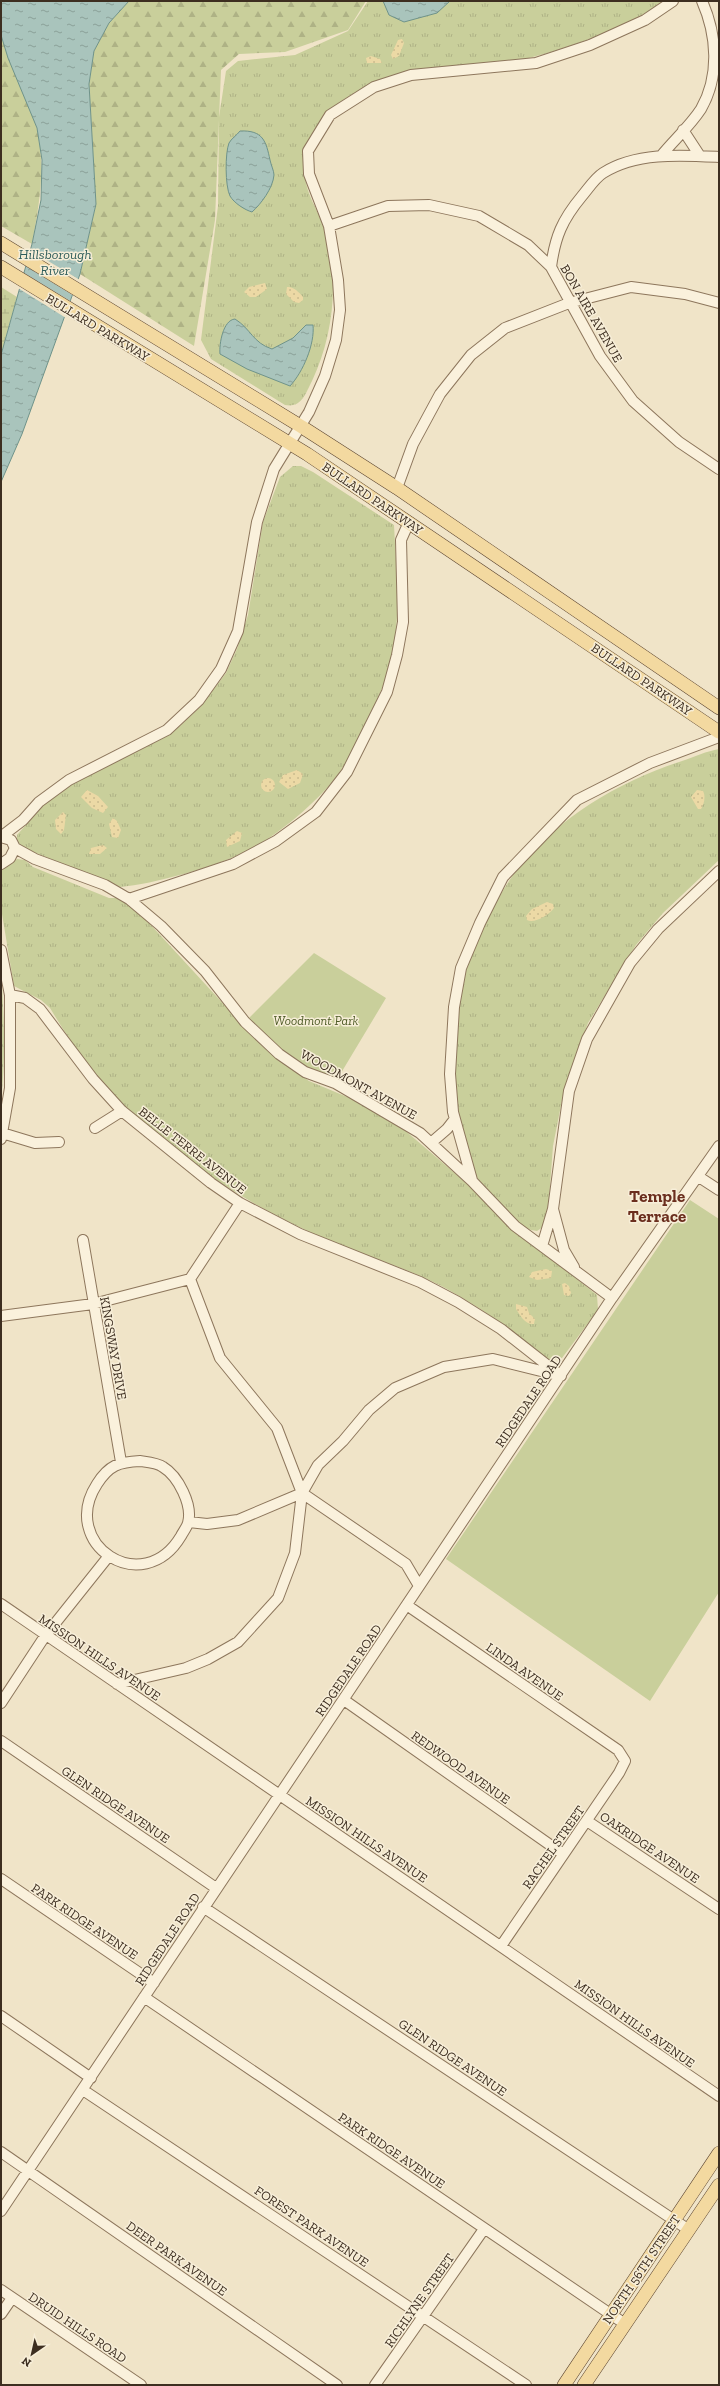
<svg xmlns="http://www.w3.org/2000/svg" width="720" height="2386" viewBox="0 0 720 2386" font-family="'Zilla Slab',serif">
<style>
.grass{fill:url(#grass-tufts)}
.forest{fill:url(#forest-firs)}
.wetland{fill:url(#wetland-marsh)}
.sand{fill:url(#sand-dots)}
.park{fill:#c9cf9b}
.water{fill:url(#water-ripples);stroke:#6f938a}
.pier{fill:#f0e4c8}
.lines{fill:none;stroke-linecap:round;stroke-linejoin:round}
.minor-casing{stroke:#8d765c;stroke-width:12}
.major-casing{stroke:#5b4430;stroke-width:14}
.minor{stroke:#faf1dc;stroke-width:10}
.major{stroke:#f3d9a0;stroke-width:13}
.labels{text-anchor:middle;stroke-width:3;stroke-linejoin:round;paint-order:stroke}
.street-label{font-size:13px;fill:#3d2e20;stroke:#f7eed8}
.park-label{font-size:13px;font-style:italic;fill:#4d5a26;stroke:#f7eed8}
.water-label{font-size:14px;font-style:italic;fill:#2f5d5a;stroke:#f7eed8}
.district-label{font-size:17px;font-weight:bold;fill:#6b2e1e;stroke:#f7eed8}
</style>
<defs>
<pattern id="grass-tufts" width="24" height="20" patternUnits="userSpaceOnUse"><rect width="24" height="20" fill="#c9cf9b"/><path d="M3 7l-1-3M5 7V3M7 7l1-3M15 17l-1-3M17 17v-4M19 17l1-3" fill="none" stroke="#aeb285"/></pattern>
<pattern id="forest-firs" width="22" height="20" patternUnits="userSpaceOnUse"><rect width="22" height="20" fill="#c9cf9b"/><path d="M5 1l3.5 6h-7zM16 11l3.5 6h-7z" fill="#aeb285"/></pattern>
<pattern id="wetland-marsh" width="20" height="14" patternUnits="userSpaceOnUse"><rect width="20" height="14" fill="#c9cf9b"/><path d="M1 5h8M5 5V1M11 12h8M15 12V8" fill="none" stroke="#aeb285"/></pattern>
<pattern id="sand-dots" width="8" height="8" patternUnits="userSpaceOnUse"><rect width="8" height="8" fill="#ecd9a5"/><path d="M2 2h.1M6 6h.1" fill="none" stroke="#cbbb8e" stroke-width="1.8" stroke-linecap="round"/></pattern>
<pattern id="water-ripples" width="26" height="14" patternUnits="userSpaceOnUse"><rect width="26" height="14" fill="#a9c4bc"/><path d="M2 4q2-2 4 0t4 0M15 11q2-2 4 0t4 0" fill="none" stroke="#8ba098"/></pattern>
</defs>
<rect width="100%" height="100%" fill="#f0e4c8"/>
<!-- grass -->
<path class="grass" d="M368,1H664C628,27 572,47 529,58C499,65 468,67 437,70C426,71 414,70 403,73C373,80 327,103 314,132C311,139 304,169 305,176C306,193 318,211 324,227C340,276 334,335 312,381C305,394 302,408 285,405L211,359L201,340L218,206L219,117L226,71L238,61L295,55L348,31Z
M293,466H301L313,472L394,525C396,567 401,610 393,652C389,677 377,700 366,722C358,738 351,756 341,770C324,797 274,839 245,852C214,867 154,884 120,887L21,847L17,841V835L49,799L68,786L161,738L180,726L201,706L226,673L237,649L248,615L263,522L280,477Z
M719,749V860L663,913L636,945L588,1023L564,1090L553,1146L548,1213L543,1227L537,1231L531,1230C522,1226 515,1219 507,1213C455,1171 453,1100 456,1038C457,1025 456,1010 459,997C466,959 493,902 516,871C558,817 618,782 682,761C694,757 707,751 719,749Z
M17,859L25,860L33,867L109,898H119L138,911L263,1047L309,1081L364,1104L401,1127L471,1187L504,1221L597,1295L598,1310L562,1358L550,1360C537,1352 525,1341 513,1332C492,1316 470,1302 447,1289C404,1266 356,1253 312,1233C243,1202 180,1159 126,1107C96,1079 71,1043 50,1008L41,1000L14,986L1,908V870Z
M1,971C4,1014 6,1057 1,1100Z"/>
<!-- forest -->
<path class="forest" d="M129,1H366L348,30L285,52L239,54L221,70L215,220L194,346L80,274L96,204L89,84L94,51L109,23Z
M1,35C11,67 30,97 37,129C46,168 39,206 32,244L1,226Z"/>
<!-- wetland -->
<path class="wetland" d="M1,287L17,297L1,355Z"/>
<!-- sand -->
<path class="sand" d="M402,39L404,43L399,56L393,59L391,55L398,40Z
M371,56L380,59L382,63H367L366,58Z
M265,283L267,289L256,297H250L244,292L249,287Z
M287,287C293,286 299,292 303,297V300L299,303L294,302L286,294Z
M297,770L303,774L300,783L288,789L279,782L283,775Z
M261 785a7 7 0 1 1 14 0a7 7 0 1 1-14 0Z
M87,790L98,796L108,807L103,813L92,808L81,797Z
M697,790L703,791C706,796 704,805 701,809H698L691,797Z
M63,812L66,815L64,830L61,834L56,829L55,820Z
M113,818L117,821L121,830L118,838L112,837L109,824Z
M237,831L242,833L240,841L227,847L226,840Z
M103,845L107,848L100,854H89L91,848Z
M547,902L553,904L554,908C549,915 534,924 527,920L526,916L532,909Z
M546,1269L552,1271L551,1278L537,1280L529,1277L532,1272Z
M565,1283L569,1286L571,1293L569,1296L564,1295L562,1284Z
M516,1304L527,1307L529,1313L535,1319L534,1324C525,1325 520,1315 516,1309Z"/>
<!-- park -->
<path class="park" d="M314,953L386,998L335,1083L305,1072L245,1022Z
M690,1200L719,1219V1592L650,1701L446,1559Z"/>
<!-- water -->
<path class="water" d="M1,1H129L109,23L94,51L89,84L96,204L80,274L22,434L1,482V355L32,244L41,200L42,160L37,128L8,58L1,35Z
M383,1H450L437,13L404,22L389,15Z
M240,131C263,130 266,141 270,160C271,165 274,171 274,175C273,188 261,204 252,212C245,210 234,203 230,196C225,186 225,153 229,143C231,139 237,135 240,131Z
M235,319C251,329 253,343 272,349L293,338L306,325H313C315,344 303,372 290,386L247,369L220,354C219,344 223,320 235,319Z"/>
<!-- pier -->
<path class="pier" d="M28,249L80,280L74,296L24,265Z
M22,272L72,302L66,318L18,288Z"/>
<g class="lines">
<defs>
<path id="minor" d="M683,130L700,156
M661,156C674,140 690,126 701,109C720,76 717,35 702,1
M329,226L388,206L429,205L479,216L528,245L551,267L600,356L633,401L679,442L719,469
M551,267C555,237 562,220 582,196C588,189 595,178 603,173C636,152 681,155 719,157
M397,488L413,444L440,394L471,355L505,328L569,303L631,287L685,294L719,303
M2,836L23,820L39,802L69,780L167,730L199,700L221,669L238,631L257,522L274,469L309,412L325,376L336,340L340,310L338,280L329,226L309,174L308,151L330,115L374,87L411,75L536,63L590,45L645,20L673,1
M1,837L11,840L15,848L10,858L1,864
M15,848L35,859L105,885L129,899L161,926L205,971L245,1022L279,1054L305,1072L335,1083L420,1133L472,1181L515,1226L612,1298
M129,899L233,864L276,841L316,812L347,772L387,692L397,655L403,622L401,540L409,522
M1,950L10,995V1088L1,1139
M10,995L25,998L40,1009L93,1079L122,1111L211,1183L240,1203L300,1234L420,1282L458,1302L501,1329L561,1376
M95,1128L122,1111
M2,1133L35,1143L59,1142
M432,1142L447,1129L454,1120
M699,1177L719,1190
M472,1180L453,1112L450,1074L454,1007L461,968L480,923L503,877L577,800L650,763L719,737
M83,1240L121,1462
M542,1246L553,1209
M574,1267L564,1250L553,1209L569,1091L587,1039L630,963L658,929L719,871
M1,1316L93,1304L190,1279
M140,1461C147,1462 158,1463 163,1467C178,1476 193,1505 188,1523C187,1527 183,1532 181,1536C143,1600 58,1544 97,1484C109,1465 119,1462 140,1461Z
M302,1493L406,1564L419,1586
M189,1522L207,1524L238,1520L302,1493L318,1465L343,1441L369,1410L395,1388L444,1367L493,1359L557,1375
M1,1604L719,2096
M408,1606L618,1750L625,1761L619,1773L501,1946
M117,1684L186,1668L208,1659L238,1642L278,1598L295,1553L302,1493L277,1428L220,1358L190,1279L240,1203
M344,1700L563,1854
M1,1703L45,1636L108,1557
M1,1741L216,1888
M587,1821L719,1909
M1,1879L154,1983
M203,1907L689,2230
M144,1997L625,2324
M1,2016L91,2078
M83,2090L526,2385
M1,2152L337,2385
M1,2211L612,1298L719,1146
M1,2290L141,2385
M1,2314L12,2298
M375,2385L484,2229"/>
<path id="major" d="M1,243L302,427L397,488L719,708
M1,267L307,454L719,732
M564,2385L719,2153
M584,2385L719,2185"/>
</defs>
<!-- minor casing -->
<use href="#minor" class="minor-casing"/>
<!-- major casing -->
<use href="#major" class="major-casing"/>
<!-- minor -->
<use href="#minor" class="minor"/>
<!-- major -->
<use href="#major" class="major"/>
</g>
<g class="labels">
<!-- street labels -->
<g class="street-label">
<text transform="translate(592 313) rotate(60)" y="5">BON AIRE AVENUE</text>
<text transform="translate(98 327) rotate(31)" y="5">BULLARD PARKWAY</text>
<text transform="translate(373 498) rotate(34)" y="5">BULLARD PARKWAY</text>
<text transform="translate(642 679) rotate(34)" y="5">BULLARD PARKWAY</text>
<text transform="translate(359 1084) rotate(29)" y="5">WOODMONT AVENUE</text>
<text transform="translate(193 1150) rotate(38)" y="5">BELLE TERRE AVENUE</text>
<text transform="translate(114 1348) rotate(80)" y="5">KINGSWAY DRIVE</text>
<text transform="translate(528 1401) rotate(-56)" y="5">RIDGEDALE ROAD</text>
<text transform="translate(100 1657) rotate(34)" y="5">MISSION HILLS AVENUE</text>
<text transform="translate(348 1670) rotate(-56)" y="5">RIDGEDALE ROAD</text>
<text transform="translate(525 1671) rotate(35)" y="5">LINDA AVENUE</text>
<text transform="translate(461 1767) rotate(35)" y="5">REDWOOD AVENUE</text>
<text transform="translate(116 1804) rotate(34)" y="5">GLEN RIDGE AVENUE</text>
<text transform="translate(367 1839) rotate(34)" y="5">MISSION HILLS AVENUE</text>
<text transform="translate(553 1847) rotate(-55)" y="5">RACHEL STREET</text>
<text transform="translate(650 1847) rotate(34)" y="5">OAKRIDGE AVENUE</text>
<text transform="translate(85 1921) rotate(34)" y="5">PARK RIDGE AVENUE</text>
<text transform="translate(167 1939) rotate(-57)" y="5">RIDGEDALE ROAD</text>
<text transform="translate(635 2023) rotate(35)" y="5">MISSION HILLS AVENUE</text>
<text transform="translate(453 2057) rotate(34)" y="5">GLEN RIDGE AVENUE</text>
<text transform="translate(392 2150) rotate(34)" y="5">PARK RIDGE AVENUE</text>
<text transform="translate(312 2226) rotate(34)" y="5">FOREST PARK AVENUE</text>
<text transform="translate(177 2258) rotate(35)" y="5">DEER PARK AVENUE</text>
<text transform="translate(641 2269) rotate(-56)" y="5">NORTH 56TH STREET</text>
<text transform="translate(419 2300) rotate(-55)" y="5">RICHLYNE STREET</text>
<text transform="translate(78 2327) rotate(34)" y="5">DRUID HILLS ROAD</text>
</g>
<!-- park labels -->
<g class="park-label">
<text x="316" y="1025">Woodmont Park</text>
</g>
<!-- water labels -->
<g class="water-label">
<text x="55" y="259">Hillsborough<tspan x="55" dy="16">River</tspan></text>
</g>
<!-- district labels -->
<g class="district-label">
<text x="657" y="1202">Temple<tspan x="657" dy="20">Terrace</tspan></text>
</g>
</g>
<!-- border -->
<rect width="720" height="2386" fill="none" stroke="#3d2e20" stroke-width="4"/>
<!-- north arrow -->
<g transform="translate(32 2354) rotate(214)" stroke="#f7eed8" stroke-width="3" paint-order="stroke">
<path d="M0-3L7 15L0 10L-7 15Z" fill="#3d2e20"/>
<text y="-6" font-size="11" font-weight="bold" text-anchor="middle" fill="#3d2e20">N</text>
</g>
</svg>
